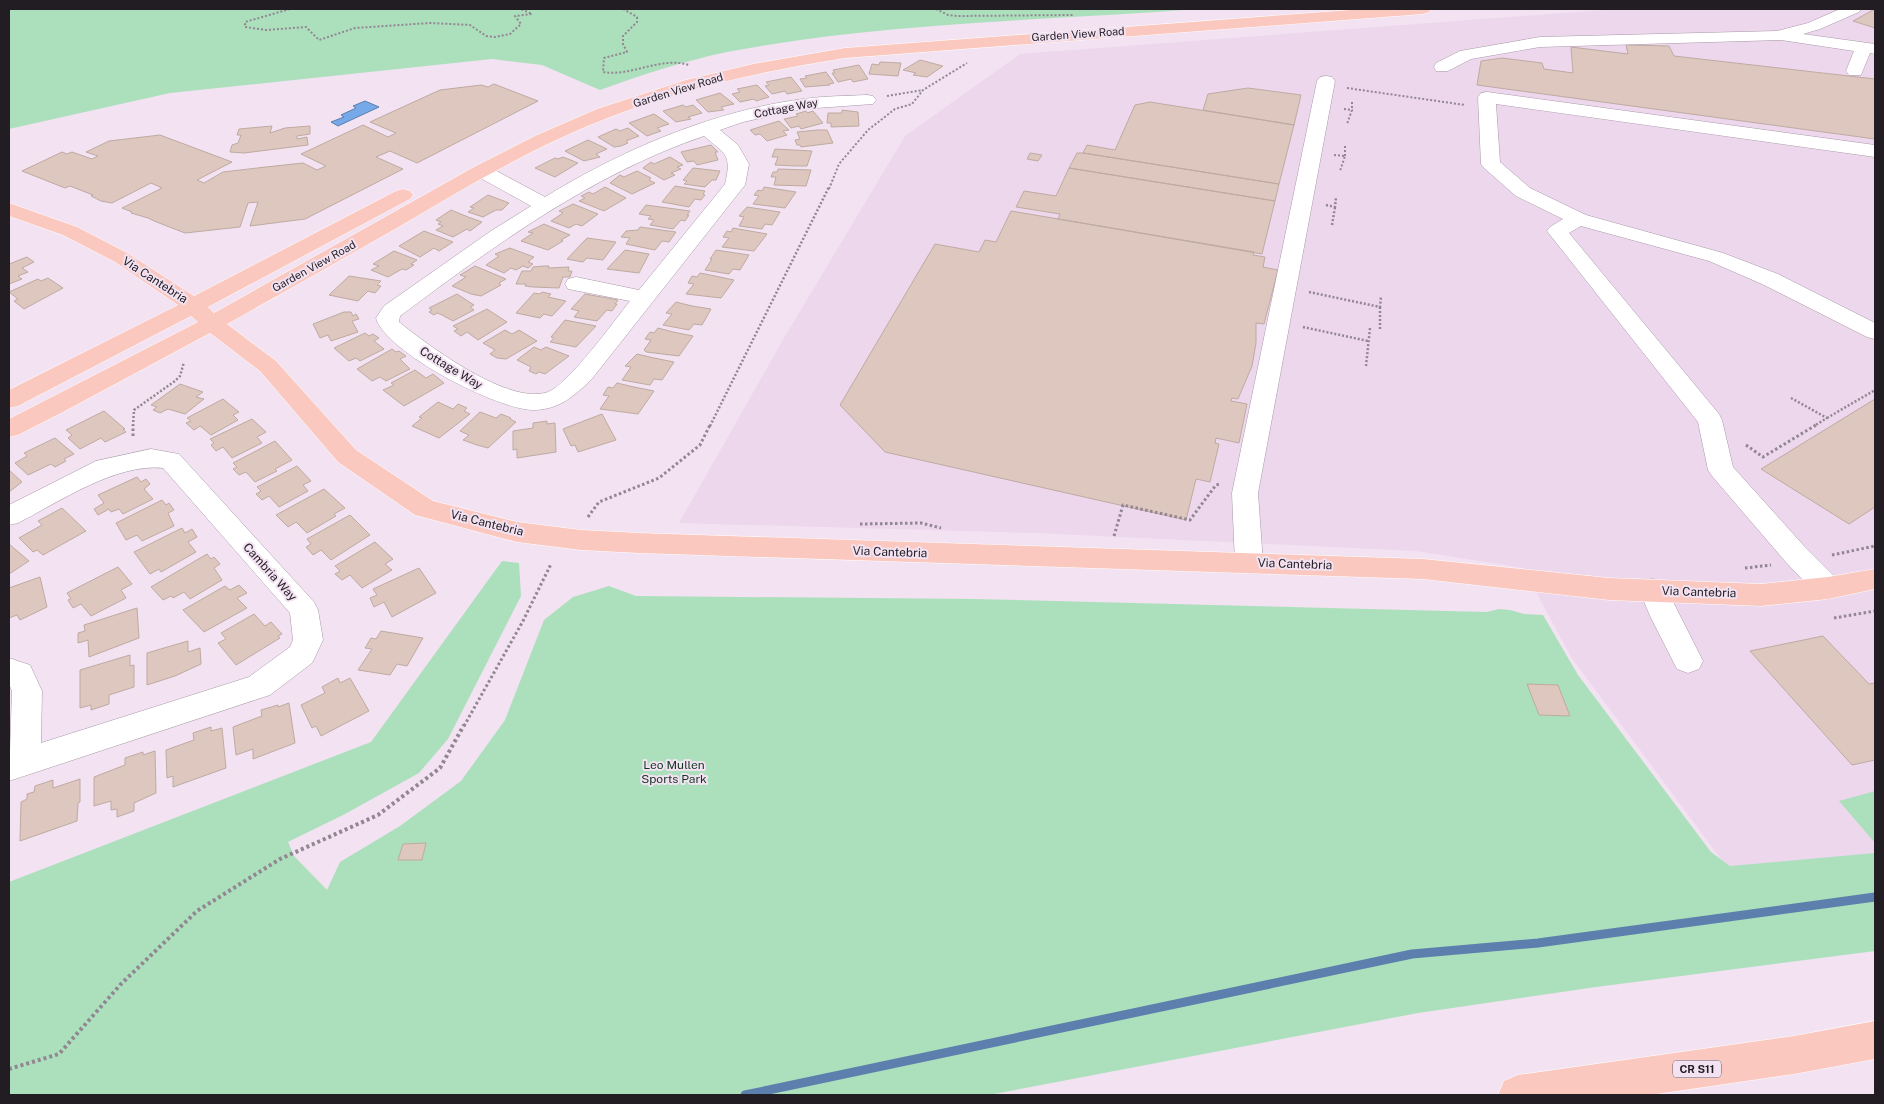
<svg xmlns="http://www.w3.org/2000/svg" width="1884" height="1104" viewBox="0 0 1884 1104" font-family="'Public Sans',sans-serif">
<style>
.built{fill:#edd7ed}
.green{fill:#ace0bd}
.water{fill:#75a9e9;stroke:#5c7fad}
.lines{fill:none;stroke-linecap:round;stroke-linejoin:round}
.stream{stroke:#5c7fad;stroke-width:9}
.building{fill:#ddc7bf;stroke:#bfaaa2}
.minor-casing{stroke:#a89aa8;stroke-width:1}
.major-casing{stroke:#fff;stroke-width:1}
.path-far3{stroke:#918691;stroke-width:2;stroke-dasharray:2 2;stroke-linecap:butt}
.path-far2{stroke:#918691;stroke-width:2.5;stroke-dasharray:2 2;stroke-linecap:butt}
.path-far1{stroke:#918691;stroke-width:3;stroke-dasharray:2.5 2.5;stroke-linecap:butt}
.path{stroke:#918691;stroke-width:4;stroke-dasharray:3 3;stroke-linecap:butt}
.minor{fill:#fff;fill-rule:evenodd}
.major{fill:#fbc8bf;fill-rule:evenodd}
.labels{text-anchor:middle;stroke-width:4;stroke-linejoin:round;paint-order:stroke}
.far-street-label{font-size:11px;fill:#221d22;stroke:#f2e2f2}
.shield{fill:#f2e2f2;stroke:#605860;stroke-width:1}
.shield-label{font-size:11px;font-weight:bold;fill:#221d22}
.street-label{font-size:12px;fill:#221d22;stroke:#f2e2f2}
.park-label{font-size:12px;fill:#123521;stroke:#f2e2f2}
</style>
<rect width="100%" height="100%" fill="#f2e2f2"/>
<!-- built -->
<path class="built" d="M1616,9H1875V860L1732,874L1571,657L1523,568L1416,551L1036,533L679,523L784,338L905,136L1020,54Z"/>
<!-- green -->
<path class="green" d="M9,9H1198C1041,21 882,22 727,52C684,61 641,75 600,90L542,65L492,59L170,93L9,129Z
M502,561L519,563L521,596L448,739L419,773L345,814L288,842L294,856L327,890L340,862L400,826L461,781L505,720L544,620L573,597L609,586L636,596L974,599L1487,612L1499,609L1510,610L1524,614L1543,615L1578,675L1711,852L1730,866L1875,853V951L1596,987L1418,1013L989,1095H9V882L371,742Z
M1875,791V843L1839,801Z"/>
<!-- water -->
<path class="water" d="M365,101L379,107L338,126L331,122L344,117L341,115L356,108L353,106Z"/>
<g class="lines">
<!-- stream -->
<path class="stream" d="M745,1095L1412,954L1538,943L1875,897"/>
</g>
<!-- building -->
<path class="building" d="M1875,9V28L1853,21Z
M1626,45L1669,46L1674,56L1875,79V139L1477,85L1481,61L1502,58L1542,63L1544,69L1573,73L1571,47L1628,54Z
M920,60L943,66L927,77L913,75L916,73L903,70Z
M880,62L901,63L898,76L869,74L872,64L879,65Z
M859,65L868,79L853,82L851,79L838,82L832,73H835L833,70Z
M826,72L834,83L829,84L830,85L805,87L800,79L807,78L805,76Z
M791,77L802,91L787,94L785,91L772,94L765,86L769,85L766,82Z
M494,84L538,101L417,163L390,151L376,157L403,169L305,219L250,226L258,202L248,203L240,227L185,233L154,221L148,218L131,213L132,212L122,208L162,188L151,183L112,203L101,201L91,196L93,195L70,186L65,188L22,171L62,152L67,154L72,152L92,159L98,156L86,152L109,141L160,135L232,162L197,180L204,183L223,172L266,167L303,163L317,170L326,166L301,154L363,125L388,137L396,133L370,122L440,90L481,85L488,87Z
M757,85L769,97L756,101L754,99L740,102L732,94L740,92L737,89Z
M1248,88L1301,95L1294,125L1203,110L1208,94Z
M720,93L734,104L721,107L724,110L708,112L696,100Z
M1150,102L1294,125L1279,184L1083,153L1087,145L1115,150L1135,105Z
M683,105L686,107L693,105L702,113L688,117L691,119L676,122L663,111Z
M842,110L858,112L859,126L831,127V123H827L828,113H842Z
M806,111L807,113L813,111L823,123L801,129L799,126L791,128L784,119L798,116L796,114Z
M654,114L669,124L657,128L661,131L647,136L629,123Z
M779,121L789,130L783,131L787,135L767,141L760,134L755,135L750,130Z
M272,126L270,133L285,128L310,126V134L297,136V139L307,137L308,145L244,153L230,152L232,145L238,143L241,135H237L239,129Z
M628,128L639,136L626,141L628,143L621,146L614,147L598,137L616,129L620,131Z
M817,130H827L833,143L801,147L800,145H797L795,140L800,139L797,132Z
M588,140L607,149L596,154L600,157L584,161L565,151Z
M711,145L718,152H715L718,160L697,165L694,161L687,162L681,152Z
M775,149L812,151L807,166H796L775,165L778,157H772Z
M1030,153L1042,155L1038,161L1027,159Z
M1077,153H1083L1279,184L1275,201L1069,168Z
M563,157L578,163L555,177L535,168L555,158L558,159Z
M670,157L683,165L677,167L681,169L671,173L675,175L664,180L643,168L651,162L654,164Z
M693,168L720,171L716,180H712L705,187L684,184L687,181L683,180Z
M1069,168L1275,201L1262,254L1058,219L1060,214L1016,207L1024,191L1056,196Z
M778,169L811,170L806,186L774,185L776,177H771L773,172H777Z
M637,171L651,178L649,180L655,183L632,194L610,183L620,175L624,177Z
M675,186L705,191L703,194L705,195L701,200L695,199L689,207L662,202Z
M605,187L626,198L604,211L579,201L585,198L581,196L589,192L593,194Z
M764,187L796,192L785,208L753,204L759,196L754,195L758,190L762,191Z
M488,195L509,203L502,210H496L483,217L468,212L474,208L470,207Z
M573,204L598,214L582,226L576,224L569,228L551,221L563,213L559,211Z
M646,205L690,211L687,215H689L685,221L681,220L673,229L650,225L654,220L648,219L651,216L639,214Z
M747,207L780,212L772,225L765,224L762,229L739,226L744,217L739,216Z
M451,210L468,217L482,222L470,231L467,229L453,237L436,230L443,226L438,224L441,222L436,220Z
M1011,211L1254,252L1253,255L1265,257L1263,267L1278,270L1264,324L1256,323V343L1252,366L1238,399L1232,398L1231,401L1247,404L1239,443L1216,438L1215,443L1219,444L1210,482L1196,479L1186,520L885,452L840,405L935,244L979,252L985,240L996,242Z
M544,224L570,235L561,240L563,241L548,250L521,241L533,233L528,232Z
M640,227L676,232L669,242L662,241L655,250L626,244L630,238L621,237L626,231L638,230Z
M733,228L767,234L754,251L722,247L729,238L723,237L727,231L731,232Z
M424,231L453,242L439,251L434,248L420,257L399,246Z
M587,238L616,242L603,260L587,258L583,262L567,259Z
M510,248L534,257L528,262L533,264L528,268L523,266L516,270L511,268L504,273L486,265L499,256L495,254Z
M625,250L649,254L639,273L607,269Z
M716,250L749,255L740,270L733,269L729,274L705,270L712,259H710Z
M394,251L417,260L411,264L414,265L406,270L402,269L388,277L371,270L379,266L373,264Z
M27,257L34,262L22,268L28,272L18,276L22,279L9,284V264Z
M475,266L506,279L499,283L501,285L481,296L471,294L452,286L466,277L460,275Z
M544,266H549L548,268L569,267L568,271H572L570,277H563L559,288L533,287L525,286L526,284H516L522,271H531L533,267Z
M700,273L715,276L734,280L721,298L686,294L694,284L688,283L692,276L697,277Z
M349,276L381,281L377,285L381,286L375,293L368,291L358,301L329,295Z
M48,278L63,288L24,309L14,301L18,299L9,292L38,279L41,281Z
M542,292L551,294L548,297L566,301L552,316L544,314L540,318L516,313L534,293L540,294Z
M457,294L474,305L470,307L474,310L453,321L442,315L437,313L434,315L429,312L432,310L429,308Z
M585,294L618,300L615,304H617L612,311L607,310L597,321L574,317L579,311L571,309Z
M676,302L692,306L711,309L702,325L694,324L689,330L663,325L672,314L666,313Z
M487,309L507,322L478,340L467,332L461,336L454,331L458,329L453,326Z
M344,312H351L353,316L356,314L359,319L352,321L358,332L331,341L328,335L320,338L313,324Z
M565,320L596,326L576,347L550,342L554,338L551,337Z
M658,328L673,332L693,336L679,356L646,352L644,350L651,340L645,339L650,332L654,333Z
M505,330L512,334L519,330L537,341L506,359L497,358L490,354L495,350L483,343Z
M365,333L369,336L373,334L379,338L374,341L384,349L360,361L356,358L349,361L334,348Z
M534,347L541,350L546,347L569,356L545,374L539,372L536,374L529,371L531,367L517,360Z
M392,349L396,352L399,351L406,356L400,359L410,369L386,381L380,377L372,381L357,369Z
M637,354L654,358L674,362L662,380L654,379L650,385L622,380L631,367L625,366Z
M415,370L426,378L433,374L444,383L404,406L383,390L394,385L391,383Z
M617,383L634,387L654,391L638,414L600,409L609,396L603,395L608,387L613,388Z
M180,384L203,392L196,397L204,399L185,414L168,409L160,413L153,410L157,407L151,405Z
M223,399L239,412L233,415L238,420L211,435L200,426L194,430L186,423L191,421L187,418Z
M1875,399V507L1849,524L1761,469Z
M438,402L453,409L458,404L467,408L464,411L470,414L439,438L412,426L422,418L419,417Z
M104,411L125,429H123L126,432L105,442L101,438L80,449L68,438L72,435L66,430Z
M480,412L496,418L501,414L511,418L510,419L516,422L488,448L477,445L463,440L469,435L460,431Z
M602,414L616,440L578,452L575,445L571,446L563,429Z
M252,419L266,432L257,437L262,443L232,458L223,447L216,451L211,445L214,443L210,439Z
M547,421V424L555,423L556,452L517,458V449L513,450V431L533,428V423Z
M55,438L74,454L64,459L66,461L55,467L51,464L28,475L15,463L27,456L24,453Z
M275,441L292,460L275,469L277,471L255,482L246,472L239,475L233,469L237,467L233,463Z
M297,466L311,481L303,485L308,491L279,507L269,496L262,500L256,494L261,491L257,487Z
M9,470L22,482L9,492Z
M137,477L141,482L146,479L150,484L144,489L153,499L123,514L119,509L111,512L109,509L98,515L94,509L104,503L98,495Z
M324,489L345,508L334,514L336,516L307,533L296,522L288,527L276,515Z
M162,500L166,505L169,503L174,510L168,513L174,526L142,541L137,535L126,540L116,523Z
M62,508L86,531L43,555L37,550L33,552L19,538L42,525L38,521Z
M350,515L370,535L331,560L321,550L313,555L306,547L311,544L307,539Z
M182,528L185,533L192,529L197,537L188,542L196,552L161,572L159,569L150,574L134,552Z
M375,542L393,559L385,564L392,570L362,588L350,575L342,580L335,574L340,571L335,566Z
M9,544L29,561L9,574Z
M207,554L211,559L214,557L220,564L214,568L222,580L190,599L184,592L173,598L171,596L163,600L151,587Z
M118,567L132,584L121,590L126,598L91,616L81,604L73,608L68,600L71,599L67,593Z
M419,568L436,593L392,617L384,602L374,607L370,598L377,595L373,589Z
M40,577L47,607L20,620L17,615L9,618V588Z
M239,585L247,593L237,598L247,608L204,632L183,610L225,586L230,590Z
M137,608L139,638L89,657L88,640L78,643V633L85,631L84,625Z
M254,614L265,626L271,622L282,634L278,636L280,638L236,665L218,643L226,639L221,633Z
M381,631L423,638L407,666L397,664L390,675L358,670L372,649L365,648L371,638L376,639Z
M1823,636L1869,684L1875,683V760L1852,765L1750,651Z
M188,641V652L200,648L201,664L175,676L147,685V653Z
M130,655V666L134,665V687L109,695V704L91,710V705L80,708V670Z
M338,678L340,683L350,678L369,711L321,736L316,726L312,728L301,705L325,693L322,687Z
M1527,684L1558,685L1570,716L1539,715Z
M289,703L295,743L253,759V749L236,755L233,727L262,716L261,710L278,705V707Z
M211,727V731L222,728L226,768L173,787V776L167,778L166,750L194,740L193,733Z
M155,751L156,793L134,803V811L117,817V809L111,810V801L94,806V777L125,765V758L143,752V755Z
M80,779V802L78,803L77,821L20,841L21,802L27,799V794L34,792L35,786L53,780V788Z
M426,843L422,860H398L403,844Z"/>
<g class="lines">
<defs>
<path id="minor" d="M1840,9H1861L1859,12L1820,29L1803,34L1875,44V54L1870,53L1861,75H1849L1846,71L1854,51L1781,40L1540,47L1471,59L1448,71H1436L1434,67L1436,63L1460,51L1540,37L1777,31L1808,23Z
M1326,76L1332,77L1335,81L1258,493L1263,563L1259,570L1249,573L1239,570L1235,563L1232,493L1317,81L1320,77Z
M1487,92L1875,145V157L1496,104L1500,162L1530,188L1586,215L1723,253L1778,274L1875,323V339L1867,337L1762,284L1709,261L1581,226L1569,233L1719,414L1722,420L1733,467L1804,546L1838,580L1842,588L1838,596L1828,599L1818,596L1784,560L1712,476L1708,470L1698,422L1547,231L1550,227L1563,219L1516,196L1484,168L1481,164L1478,97L1481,93Z
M867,95L873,96L876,100L873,104L802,109L743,122L720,130L738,145L749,164L745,185L591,380C574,396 560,409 535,410C499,411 385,352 376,318L384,306L491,231L531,206L475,175L472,171L475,167L482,165L489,167L545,197C622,150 712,111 803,99C824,96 846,96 867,95ZM704,136C726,155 732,154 725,184L639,290L576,277L568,279L565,284L568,289L630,301C614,321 569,384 548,392C509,406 429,346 399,322L400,316C494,246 592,174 704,136Z
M151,449L179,454L314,602L318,610L323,640L316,655L312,663L270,695L9,781L12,691L9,684V658L30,665L42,691L41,743L249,677L290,647L293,640L290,613L163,468C116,463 59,502 18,523L9,525V505L96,461Z
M1653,579L1663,582L1703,661L1699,669L1688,673L1677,669L1651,618L1639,590L1643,582Z"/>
<path id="major" d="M1364,9H1431L1429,12L1423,14L845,58C765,71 686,87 610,117C537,145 469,185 402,225C344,258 286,291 227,324L276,361L356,450L433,501L517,522L581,530L639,533L1423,559L1609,578L1761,584L1828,577L1875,569V589L1828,599L1761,606L1609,600L1423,579L639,553L581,550L517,542L415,515L338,462L260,371L210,333L63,412L18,435L9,437V419L198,322L191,316L18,406L9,408V390L178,305L115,262L63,235L9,216V203L77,227L129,254L194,296L396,191L403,189L410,191L413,195L410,199L208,307L214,313L474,167L535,136L597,109L686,80L753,64L845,48Z
M1875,1021V1059L1794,1074L1650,1095H1498L1504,1081L1518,1075L1794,1036Z"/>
</defs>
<!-- minor casing -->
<use href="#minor" class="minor-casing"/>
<!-- major casing -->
<use href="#major" class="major-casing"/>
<!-- path-far3 -->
<path class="path-far3" d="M290,9L245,22V27L266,30L306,27L319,40L355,28L430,23L470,25L486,36L495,37L510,34L521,24L515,16L532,14L521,9
M527,9H549
M623,9L637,17V22L623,36V44L627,52L604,58L603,72C631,77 661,56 689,65
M936,9L948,15L957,16L1074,15
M1347,88L1465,105
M887,96L923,90
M1352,102V110
M1344,109L1352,110L1347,124
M1345,146V156
M1334,155L1345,156L1340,171
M829,189L839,164L868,130L895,109L912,104L923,90L967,63"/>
<!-- path-far2 -->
<path class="path-far2" d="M1326,205L1335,207L1336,197
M1332,225L1335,207
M1309,292L1380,307L1381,296
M1380,307V329
M1303,327L1368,341
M1366,366L1370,328
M1791,398L1827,418L1814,426
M1827,418L1875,390
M133,426L134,410L175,381L180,376L184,362
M710,426L829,187"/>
<!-- path-far1 -->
<path class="path-far1" d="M133,436V425
M1746,445L1763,457L1816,425
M588,517L599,502L659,478L700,445L710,425
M860,524L921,523L941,528
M1114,536L1123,505L1190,520L1216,485L1220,484
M1832,555L1875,546
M1745,568L1771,565
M1834,618L1875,611
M464,726L523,621L551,564"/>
<!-- path -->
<path class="path" d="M9,1069L59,1054L121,984L197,911L280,859L378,815L440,768L464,725"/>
<!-- minor -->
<use href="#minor" class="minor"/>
<!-- major -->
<use href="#major" class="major"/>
</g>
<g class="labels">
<!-- far-street labels -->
<g class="far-street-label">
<text transform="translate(1078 34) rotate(-4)" y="4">Garden View Road</text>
<text transform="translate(678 90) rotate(-17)" y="4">Garden View Road</text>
<text transform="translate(786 108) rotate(-11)" y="4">Cottage Way</text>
<text transform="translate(314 266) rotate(-29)" y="4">Garden View Road</text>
</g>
<!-- shield labels -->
<rect class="shield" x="1673" y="1060.5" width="48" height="17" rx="4"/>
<g class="shield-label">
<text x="1697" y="1073">CR S11</text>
</g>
<!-- street labels -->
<g class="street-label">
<text transform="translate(155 280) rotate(33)" y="4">Via Cantebria</text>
<text transform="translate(451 368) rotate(31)" y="4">Cottage Way</text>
<text transform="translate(487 523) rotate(14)" y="4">Via Cantebria</text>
<text transform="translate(890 552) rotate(2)" y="4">Via Cantebria</text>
<text transform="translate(1295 564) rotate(2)" y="4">Via Cantebria</text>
<text transform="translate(270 572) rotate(48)" y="4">Cambria Way</text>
<text transform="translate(1699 592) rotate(2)" y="4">Via Cantebria</text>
</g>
<!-- park labels -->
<g class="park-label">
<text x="674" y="769">Leo Mullen<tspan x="674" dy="14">Sports Park</tspan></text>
</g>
</g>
<!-- border -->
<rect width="1884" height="1104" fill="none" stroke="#221d22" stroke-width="20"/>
</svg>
